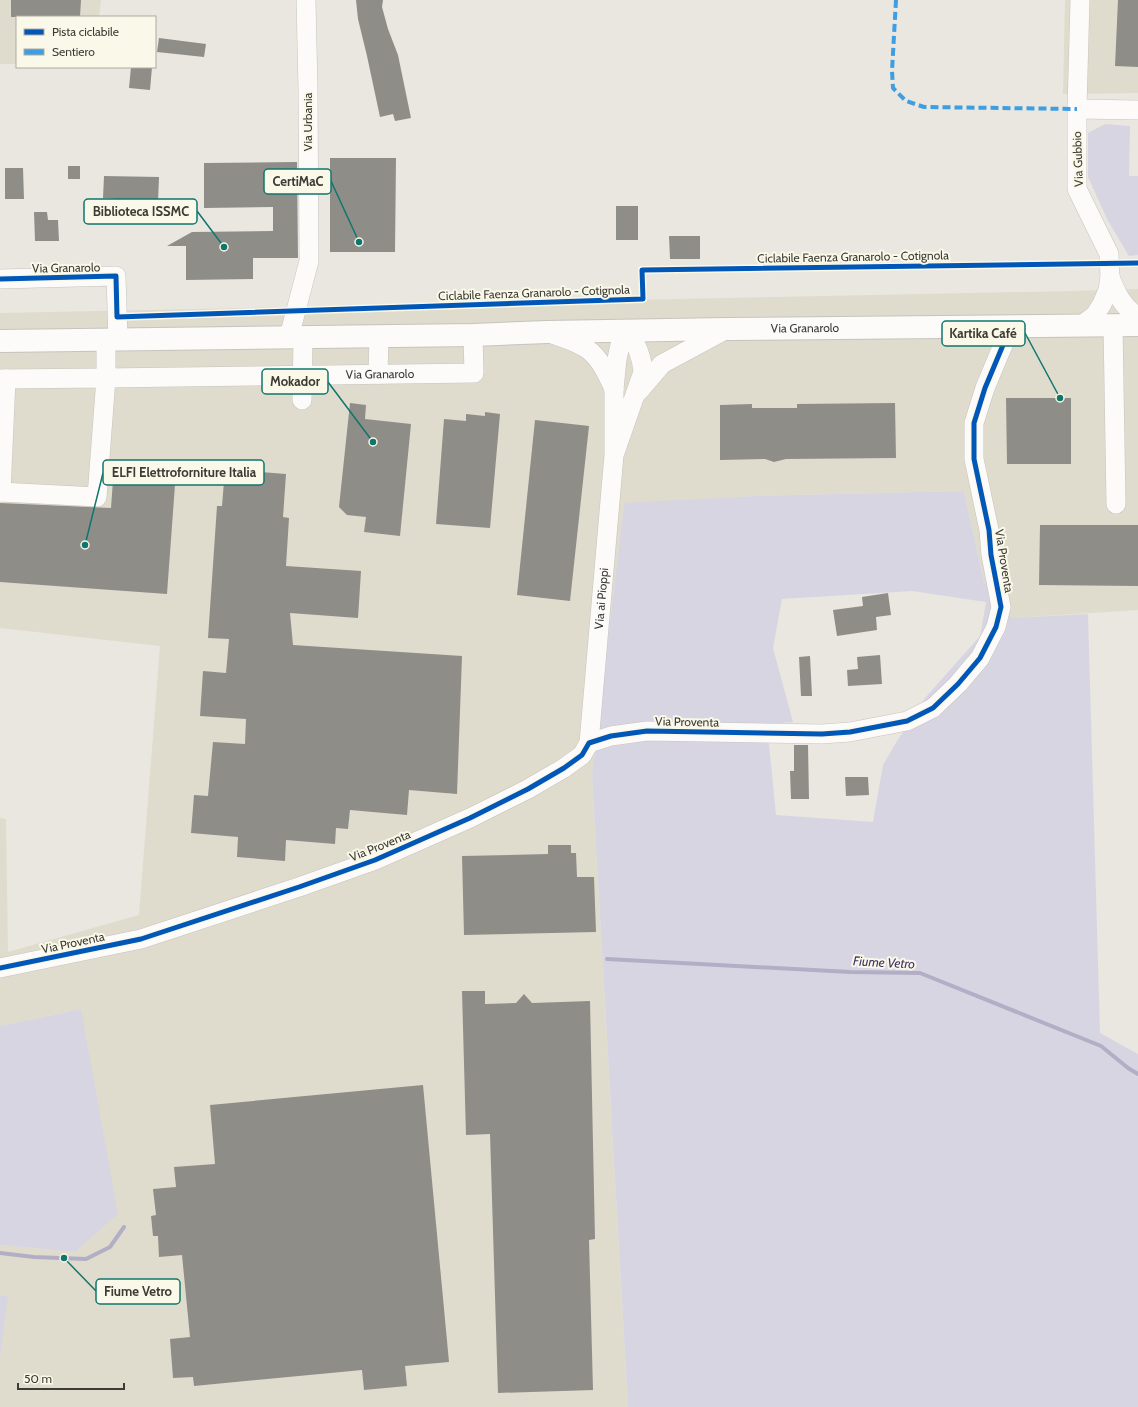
<svg xmlns="http://www.w3.org/2000/svg" width="1138" height="1407" viewBox="0 0 1138 1407" font-family="Cabin,sans-serif">
<style>
.built{fill:#dfdccd}
.green{fill:#d8d5e3;fill-rule:evenodd}
.lines{fill:none;stroke-linecap:round;stroke-linejoin:round}
.stream{stroke:#b2aec6;stroke-width:4}
.building{fill:#8f8d88}
.minor-casing{stroke:#c5c4bd;stroke-width:20}
.major-casing{stroke:#c5c4bd;stroke-width:24}
.minor{stroke:#fcfbfa;stroke-width:19}
.major{stroke:#fcfbfa;stroke-width:22}
.quiet{stroke:#3f9ee2;stroke-width:4;stroke-dasharray:8 4;stroke-linecap:butt}
.cycleway-casing{stroke:#faf8e8;stroke-width:8}
.cycleway{stroke:#0057b8;stroke-width:5}
.labels{text-anchor:middle;stroke-width:4;stroke-linejoin:round;paint-order:stroke}
.street-label{font-size:12px;fill:#3c3b35;stroke:#faf8e8}
.water-label{font-size:13px;font-style:italic;fill:#3f3366;stroke:#faf8e8}
.leader{fill:none;stroke:#0f766e;stroke-width:1.5}
.callout-dot{fill:#0f766e;stroke:#faf8e8;stroke-width:1.5}
.callout{fill:#faf8e8;stroke:#0f766e;stroke-width:1.5}
.callout-label{font-size:13px;text-anchor:middle;font-weight:bold;fill:#3c3b35}
</style>
<rect width="100%" height="100%" fill="#e9e7df"/>
<!-- built -->
<path class="built" d="M0,0H101L99,17H17V64H0Z
M1065,0H1138V93L1063,94Z
M1138,289V610L1013,618L984,582L964,491L756,496L624,504L592,775L628,1407H0V1245L75,1252L81,1009L0,1026V818L6,819L8,952L139,915L160,646L0,628V313L1071,291Z"/>
<!-- green -->
<path class="green" d="M1105,124L1130,126L1129,176H1138V255L1129,256L1108,221L1088,177V133Z
M964,491L984,582L1013,618L1088,614L1100,1033L1138,1054V1407H628L592,775L624,503L756,496ZM912,591L986,602L980,636L925,698L897,741L883,765L873,822L776,815L767,724L793,722L773,648L782,599Z
M81,1009L118,1214L75,1252L0,1245V1026Z
M0,1295L8,1296L0,1357Z"/>
<g class="lines">
<!-- stream -->
<path class="stream" d="M607,959L850,972L920,973L1101,1046L1128,1068L1138,1074
M0,1253L34,1257L86,1259L110,1247L124,1227"/>
</g>
<!-- building -->
<path class="building" d="M11,0H81L80,17H11Z
M356,0H383L382,7L388,29L398,55L411,118L395,121L393,114L380,117L367,56L358,19Z
M1118,0H1138V67L1115,66Z
M159,38L206,44L204,57L157,52Z
M131,67H152L150,90L129,88Z
M330,158H396L395,252H330Z
M297,162L298,258H253V279L186,280V246H167L192,232L273,231V207L204,208V163Z
M68,166H80V179H68Z
M5,168H23L24,199H5Z
M104,176L159,177L158,202L103,198Z
M616,206H638V240H616Z
M34,212H47L48,220H58L59,241H35Z
M669,236H700V259H670Z
M1006,398H1071V464H1007Z
M350,403L366,405L365,419L411,424L400,536L364,532L366,517L347,515L339,507Z
M895,403L896,458L786,459L774,462L765,459L720,460V405L752,404V408H797V404Z
M485,412L500,414L490,528L436,524L444,419L466,421V414L485,416Z
M535,420L589,426L570,601L517,595Z
M114,466L176,471L167,594L0,582V503L111,508Z
M225,469L286,474L283,517L289,518L286,566L361,571L358,618L290,613L293,645L462,656L457,794L409,790L407,815L350,810L348,829L336,828L335,844L286,840L285,861L237,857L238,837L191,833L194,795L208,796L213,742L245,744L246,719L200,716L203,671L226,673L229,639L208,638L217,506H222Z
M1040,525H1138V586L1039,585Z
M888,593L891,615L876,617L877,630L837,636L833,610L863,606L862,597Z
M880,655L882,684L848,686L847,670L858,669L857,657Z
M810,656L812,696H801L799,657Z
M794,745H808L809,799H791L790,771H794Z
M845,777H868L869,795L846,796Z
M548,845H571V853H576L577,877H594L596,932L464,935L462,856L548,854Z
M462,991H485V1004L516,1003L524,994L532,1003L590,1001L595,1239L589,1240L593,1390L498,1393L490,1134L466,1135Z
M423,1085L449,1362L405,1366L407,1386L364,1390L362,1370L194,1386L193,1377L173,1378L170,1339L190,1337L182,1255L159,1257L158,1236H153L151,1216L156,1215L153,1189L176,1187L174,1167L215,1164L210,1105Z"/>
<g class="lines">
<defs>
<g id="minor">
<path d="M1080,0L1077,109V189L1109,254L1110,277L1108,290L1102,304L1095,315L1082,325"/>
<path d="M1077,109L1138,110"/>
<path d="M1110,277C1117,295 1122,305 1138,318"/>
<path d="M0,279L116,276L118,340"/>
<path d="M1113,325L1116,504"/>
<path d="M549,333C562,338 580,342 591,352C602,362 608,376 614,389"/>
<path d="M289,337L309,261L308,89L306,0"/>
<path id="s1" d="M106,340V378L474,373L473,335"/>
<path d="M378,374L379,336"/>
<path d="M0,379L106,378L97,497L0,492"/>
<path d="M639,391L662,364L727,329"/>
<path d="M302,400L303,337"/>
<path d="M1,492L6,379"/>
<path id="s2" d="M589,743L614,455V389L617,359L620,345L628,330C636,344 642,356 643,372L614,455"/>
<path d="M0,968L141,939L299,887L375,860L470,818L528,789L564,768L582,755L589,743L611,736L647,731L822,734L850,732L907,721L933,708L958,684L980,658L996,627L1001,607L991,555L989,530L974,459V423L985,388L1011,326"/>
</g>
<g id="major">
<path id="s3" d="M0,341L473,335L547,332L727,329L1138,325"/>
</g>
</defs>
<!-- minor casing -->
<use href="#minor" class="minor-casing"/>
<!-- major casing -->
<use href="#major" class="major-casing"/>
<!-- minor -->
<use href="#minor" class="minor"/>
<!-- major -->
<use href="#major" class="major"/>
<!-- quiet -->
<path class="quiet" d="M896,0L892,71L893,88L906,101L924,107L1077,109"/>
<defs>
<path id="cycleway" d="M0,279L116,276L117,317L643,299L642,270L1138,263
M0,968L141,939L299,887L375,860L470,818L528,789L564,768L582,755L589,743L611,736L647,731L822,734L850,732L907,721L933,708L958,684L980,658L996,627L1001,607L991,555L989,530L974,459V423L985,388L1011,326"/>
</defs>
<!-- cycleway casing -->
<use href="#cycleway" class="cycleway-casing"/>
<!-- cycleway -->
<use href="#cycleway" class="cycleway"/>
</g>
<g class="labels">
<!-- street labels -->
<g class="street-label">
<text transform="translate(308 122) rotate(-90)" y="4">Via Urbania</text>
<text transform="translate(1078 159) rotate(-92)" y="4">Via Gubbio</text>
<text transform="translate(853 257) rotate(-1)" y="4">Ciclabile Faenza Granarolo - Cotignola</text>
<text transform="translate(66 268) rotate(-1)" y="4">Via Granarolo</text>
<text transform="translate(534 293) rotate(-2)" y="4">Ciclabile Faenza Granarolo - Cotignola</text>
<text dy="4" stroke="none"><textPath href="#s3" startOffset="805">Via Granarolo</textPath></text>
<text dy="4" stroke="none"><textPath href="#s1" startOffset="312">Via Granarolo</textPath></text>
<text transform="translate(1004 561) rotate(81)" y="4">Via Proventa</text>
<text dy="4" stroke="none"><textPath href="#s2" startOffset="145">Via ai Pioppi</textPath></text>
<text transform="translate(687 722) rotate(1)" y="4">Via Proventa</text>
<text transform="translate(380 846) rotate(-22)" y="4">Via Proventa</text>
<text transform="translate(73 943) rotate(-12)" y="4">Via Proventa</text>
</g>
<!-- water labels -->
<g class="water-label">
<text transform="translate(884 962) rotate(3)" y="5">Fiume Vetro</text>
</g>
</g>
<!-- callouts -->
<path class="leader" d="M359 242L331 181M224 247L197 211M1060 398L1025 333M373 442L328 382M85 545L103 473M64 1258L96 1291"/>
<g class="callout-dot">
<circle cx="359" cy="242" r="4"/>
<circle cx="224" cy="247" r="4"/>
<circle cx="1060" cy="398" r="4"/>
<circle cx="373" cy="442" r="4"/>
<circle cx="85" cy="545" r="4"/>
<circle cx="64" cy="1258" r="4"/>
</g>
<g class="callout">
<rect x="264" y="169" width="67" height="25" rx="4"/>
<rect x="84" y="199" width="113" height="25" rx="4"/>
<rect x="942" y="321" width="83" height="25" rx="4"/>
<rect x="262" y="369" width="66" height="25" rx="4"/>
<rect x="103" y="460" width="161" height="25" rx="4"/>
<rect x="96" y="1279" width="84" height="25" rx="4"/>
</g>
<g class="callout-label">
<text x="298" y="186">CertiMaC</text>
<text x="141" y="216">Biblioteca ISSMC</text>
<text x="983" y="338">Kartika Café</text>
<text x="295" y="386">Mokador</text>
<text x="184" y="477">ELFI Elettroforniture Italia</text>
<text x="138" y="1296">Fiume Vetro</text>
</g>
<!-- legend -->
<rect x="16" y="16" width="140" height="52" fill="#faf8e8" stroke="#aeaca0"/>
<rect x="24" y="29" width="20" height="6" fill="#0057b8" stroke="#aeaca0"/>
<text x="52" y="36" font-size="12" fill="#3c3b35">Pista ciclabile</text>
<rect x="24" y="49" width="20" height="6" fill="#3f9ee2" stroke="#aeaca0"/>
<text x="52" y="56" font-size="12" fill="#3c3b35">Sentiero</text>
<!-- scale -->
<path d="M18 1383v6h106v-6" fill="none" stroke="#3c3b35" stroke-width="2"/>
<text x="24" y="1383" font-size="12" fill="#3c3b35" stroke="#faf8e8" stroke-width="3" paint-order="stroke">50 m</text>
</svg>
